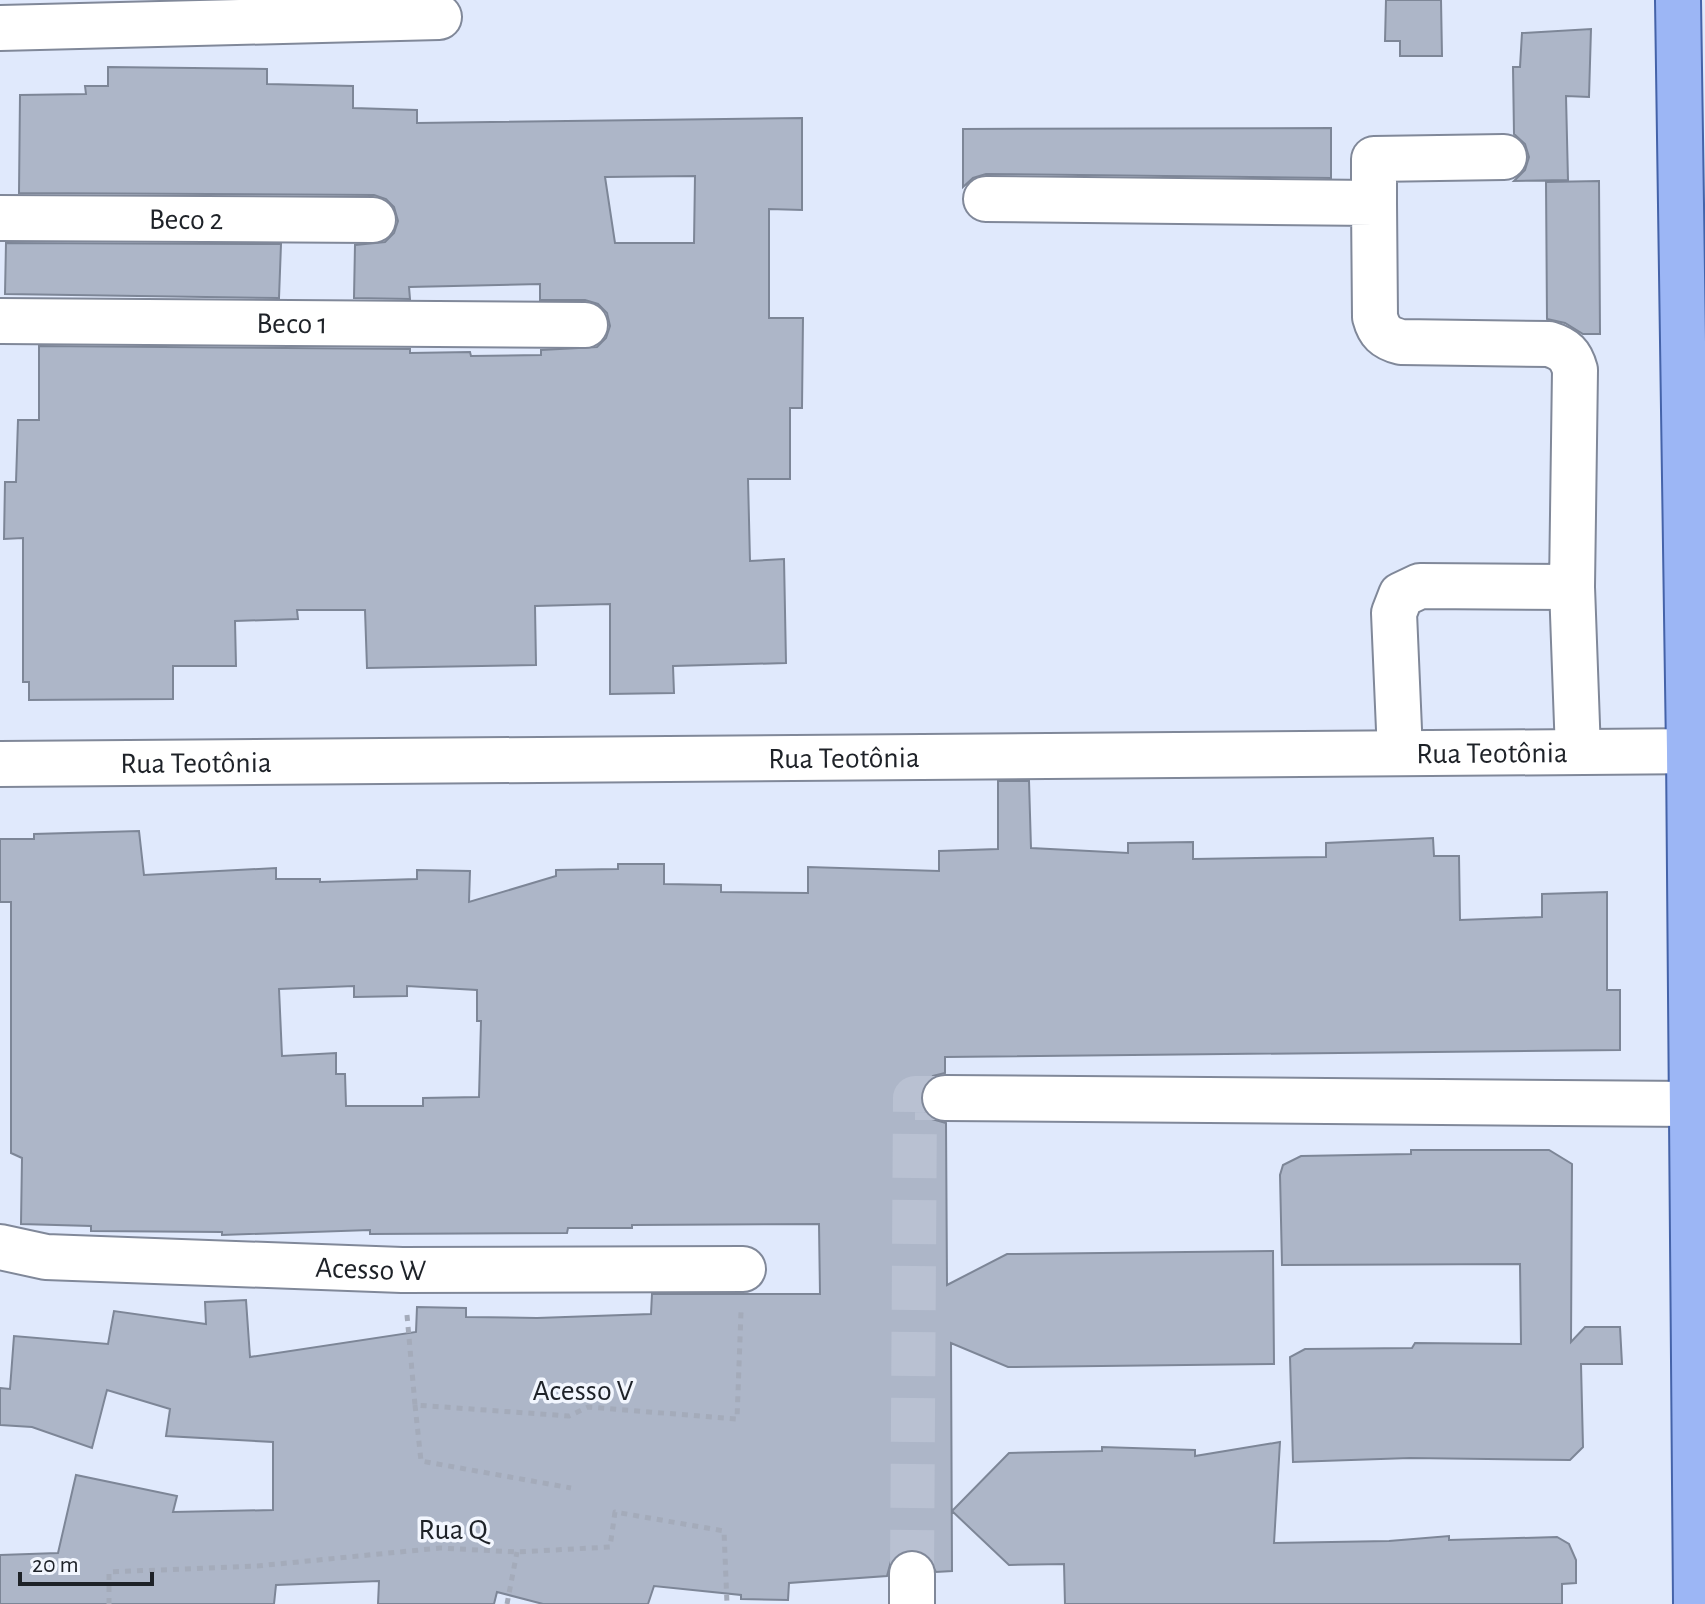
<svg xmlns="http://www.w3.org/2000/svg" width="1705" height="1604" viewBox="0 0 1705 1604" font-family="'Alegreya Sans',sans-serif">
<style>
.building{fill:#adb6c8;stroke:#7d8697;stroke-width:2;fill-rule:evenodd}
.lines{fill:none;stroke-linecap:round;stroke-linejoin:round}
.minor-tunnel{stroke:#b9c1d2;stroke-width:44;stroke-dasharray:44 22;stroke-linecap:butt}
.minor-casing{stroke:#808899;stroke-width:48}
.major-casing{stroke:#4563a9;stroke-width:48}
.path{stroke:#a4abba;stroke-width:5;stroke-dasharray:6 6;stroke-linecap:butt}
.minor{stroke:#fff;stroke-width:44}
.major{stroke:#9cb6f5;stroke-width:44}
.labels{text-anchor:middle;stroke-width:7;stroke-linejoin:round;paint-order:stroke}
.street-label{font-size:30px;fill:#1e2228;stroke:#f2f6fe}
</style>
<rect width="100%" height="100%" fill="#e0e9fc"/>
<!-- building -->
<path class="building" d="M1386,0H1441L1442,56H1400V41H1385Z
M1591,29L1589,97L1566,96L1568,180L1514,181L1525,170L1529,157L1525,144L1514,134L1513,67H1520L1522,33Z
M108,67L267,69V84L353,86V108L417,110V123L802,118V210L769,209V318H803L802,408H790V479H748L750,561L784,559L786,663L673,666L674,693L610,694V604L535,606L536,665L367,668L365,610H297L298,619L235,621L236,666H173V699L29,700V682H23V538L4,539L5,482H16L18,420H39V346L410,349V353L470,352L471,356L541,355V350L597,347L606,338L610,326L607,313L598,304L585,300H540V284L409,287L410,299L354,298L355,245L385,242L394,233L398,221L394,207L386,199L374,195L19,193L20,95L86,94L85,86H108ZM695,176L694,243H615L605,177Z
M1331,128V178L986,174L973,178L963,187V129Z
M1599,181L1600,334H1583L1565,323L1547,319L1546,182Z
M6,243L281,244L279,298L5,294Z
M998,781H1029L1031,848L1128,853V843L1193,842V859L1326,857V843L1433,838L1434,856H1459L1460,920L1542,917V894L1607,892V990H1620V1050L945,1057V1073L933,1076L924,1085L920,1099L924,1111L932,1119L946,1123L947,1285L1007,1254L1273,1251L1274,1364L1008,1367L951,1343L952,1571L936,1572L925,1553L911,1549L900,1552L891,1561L887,1576L789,1583L788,1600L741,1599V1595L654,1586L648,1604H543L497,1592L494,1604H378L379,1581L276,1585L274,1604H0V1555L58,1553L76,1475L177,1496L173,1512L273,1510V1442L166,1436L170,1409L107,1390L92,1448L32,1427L0,1425V1388L10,1389L14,1336L108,1344L114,1311L206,1324L205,1302L246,1300L250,1357L416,1332L417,1307L466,1308V1317L537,1318L651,1314L652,1294H820L819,1224L632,1225V1228H568L567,1233L370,1234V1230L222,1235V1232L91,1231V1226L21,1224L22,1158L11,1153V902H0V839H34V834L139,831L144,875L276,868V879H320V882L417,879V870L470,871L469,902L556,876V870L618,869V864H664V884L721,885V892L808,893V867L939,871V851L998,849ZM354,986V997L407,996V986L477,990V1021H481L479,1097L423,1098V1106H346L345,1074H336V1053L282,1056L279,989Z
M1411,1150H1549L1572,1164L1571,1342L1585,1327H1620L1622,1364H1581L1583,1447L1570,1460L1410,1458L1293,1462L1290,1357L1305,1349L1412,1348L1415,1343L1521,1344L1520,1264L1282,1265L1280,1175L1283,1165L1301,1156L1411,1154Z
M1280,1442L1274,1543L1389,1541L1449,1536V1540L1557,1537L1569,1544L1576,1560V1583L1562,1584V1604H1065L1064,1564L1009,1565L952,1511L1009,1453L1102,1451V1447L1195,1450V1456Z"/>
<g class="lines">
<!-- minor-tunnel -->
<path class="minor-tunnel" d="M912,1574L915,1098H945"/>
<defs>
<g id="minor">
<path d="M0,28L439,17"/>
<path d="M986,199L1374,203L1375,317C1379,332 1385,338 1401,342L1549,344C1565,349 1571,355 1575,370L1572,587L1420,586L1401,595L1394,613L1400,753"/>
<path d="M1374,203V159L1504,157"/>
<path id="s1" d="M0,218L373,220"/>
<path id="s2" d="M0,321L585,325"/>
<path d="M1572,587L1578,752"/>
<path id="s3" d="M0,764L1705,751"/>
<path d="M945,1098L1693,1104"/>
<path id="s4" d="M0,1247L46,1257L402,1270L743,1269"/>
<path d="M912,1604V1574"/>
</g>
<path id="major" d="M1678,0L1689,751L1696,1604"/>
</defs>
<!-- minor casing -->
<use href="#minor" class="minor-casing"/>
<!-- major casing -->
<use href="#major" class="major-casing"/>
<!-- path -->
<path class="path" d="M407,1315L415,1405L569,1416L588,1407L737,1419L741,1312
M415,1405L421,1461L571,1488
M109,1604V1572L257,1566L440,1548L517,1552L610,1547L615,1512L724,1531L727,1604
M507,1604L517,1552"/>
<!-- minor -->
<use href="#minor" class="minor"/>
<!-- major -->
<use href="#major" class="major"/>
</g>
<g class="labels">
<!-- street labels -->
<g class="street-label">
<text dy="10" stroke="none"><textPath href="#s1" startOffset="186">Beco 2</textPath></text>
<text dy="10" stroke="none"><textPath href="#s2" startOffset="292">Beco 1</textPath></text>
<text dy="10" stroke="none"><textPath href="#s3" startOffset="1492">Rua Teotônia</textPath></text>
<text dy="10" stroke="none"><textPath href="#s3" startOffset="844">Rua Teotônia</textPath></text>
<text dy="10" stroke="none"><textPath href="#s3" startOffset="196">Rua Teotônia</textPath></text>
<text dy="10" stroke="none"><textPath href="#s4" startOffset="372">Acesso W</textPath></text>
<text x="583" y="1400">Acesso V</text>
<text x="453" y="1539">Rua Q</text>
</g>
</g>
<!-- scale -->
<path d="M20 1572v12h132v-12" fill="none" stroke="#1e2228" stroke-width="4"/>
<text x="32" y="1572" font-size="24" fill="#1e2228" stroke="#f2f6fe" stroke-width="6" paint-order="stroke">20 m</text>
</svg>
